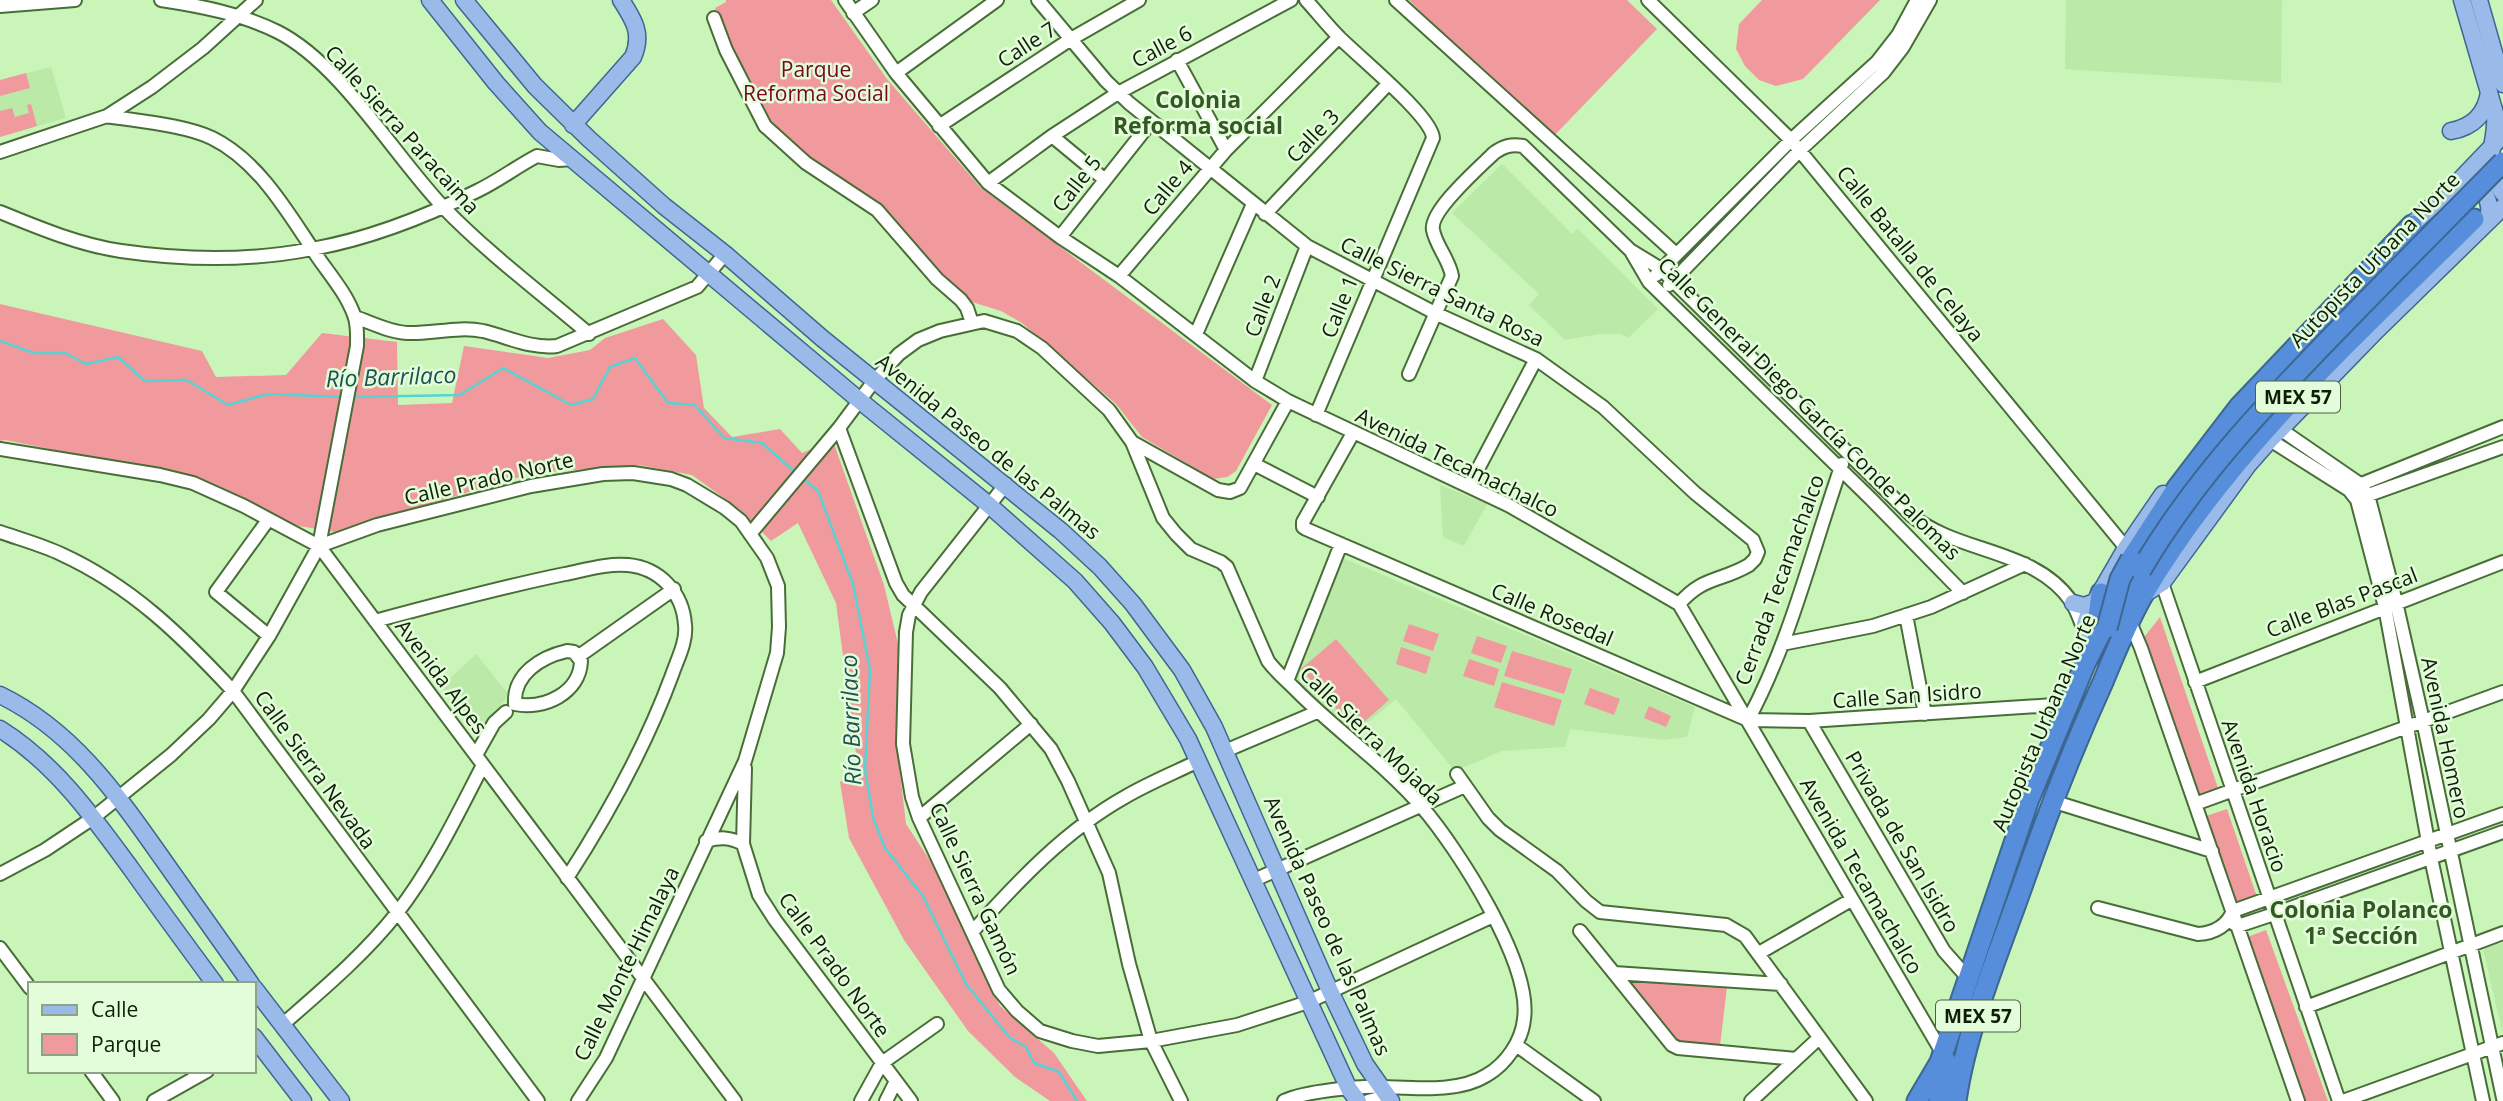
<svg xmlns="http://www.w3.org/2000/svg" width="2503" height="1101" viewBox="0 0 2503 1101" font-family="'Open Sans',sans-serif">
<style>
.built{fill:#bae9a8}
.green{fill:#f19a9e}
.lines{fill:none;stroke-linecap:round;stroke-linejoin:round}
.stream{stroke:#55d4d6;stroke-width:2.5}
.minor-casing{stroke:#496d38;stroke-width:16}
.major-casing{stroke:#3d6791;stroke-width:19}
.highway-casing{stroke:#3d6791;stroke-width:23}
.minor{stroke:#fff;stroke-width:12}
.major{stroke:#9abbe9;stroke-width:16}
.highway{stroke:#568edb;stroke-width:19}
.highway-bridge-casing{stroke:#3d6791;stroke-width:23;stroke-linecap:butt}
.highway-bridge{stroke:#568edb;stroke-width:19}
.labels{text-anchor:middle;stroke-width:5;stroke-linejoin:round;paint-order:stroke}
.shield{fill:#e3fcd9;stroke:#4e6147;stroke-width:2}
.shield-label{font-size:19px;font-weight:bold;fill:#0e1e08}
.street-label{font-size:21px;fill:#0e1e08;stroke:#e3fcd9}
.park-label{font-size:21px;fill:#770622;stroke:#e3fcd9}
.neighbourhood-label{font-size:23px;font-weight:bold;fill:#345823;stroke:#e3fcd9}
.water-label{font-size:23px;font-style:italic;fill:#1c5253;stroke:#e3fcd9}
</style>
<rect width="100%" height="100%" fill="#caf5b9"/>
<!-- built -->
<path class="built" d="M2066,0H2282L2281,83L2065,69Z
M51,67L66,118L0,137V80Z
M1502,164L1572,234L1578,229L1658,309L1628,338L1621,334H1600L1565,340L1529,305L1539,294L1452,213Z
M1440,485L1487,504L1464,546L1443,537Z
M1343,558L1695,707L1687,737L1663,740L1570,729L1565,747L1502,751L1455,771L1396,699L1354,734L1295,680Z
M476,654L509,695L478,732L442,686Z
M2503,943V1031H2502L2483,949Z"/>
<!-- green -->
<path class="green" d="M726,0H831L887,79L981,188L1272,405L1236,471L1227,477L1213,479L1142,437L1116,404L1022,323L1001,311L972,302L941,274L881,205L811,158L770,122L731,48L715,8L726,2Z
M1409,0H1627L1657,29L1550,140Z
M1762,0H1880L1803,79L1776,86L1759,80L1745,66L1736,49L1739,24Z
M26,73L30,88L0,96V80Z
M31,104L37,126L0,137V111L12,108L15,117L29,113L27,105Z
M0,304L202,351L216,377L286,375L322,333L397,342L398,405L452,403L464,346L548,358L590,350L605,338L663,319L696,355L704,408L732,437L780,429L802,453L833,441L884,585L899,648L896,738L906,824L939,874L1000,1006L1054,1053L1087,1101H1050L1015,1077L968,1031L904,940L849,838L840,782L858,769L836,603L798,523L771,541L739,509L692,475L638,465L533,473L335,532L293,525L161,471L5,440L0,441Z
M2160,617L2219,791L2194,799L2141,641Z
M1409,624L1439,634L1433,651L1403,641Z
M1477,636L1507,646L1501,663L1471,653Z
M1336,639L1389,700L1355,730L1301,669Z
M1401,647L1431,657L1426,674L1396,664Z
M1512,651L1572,669L1564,694L1504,676Z
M1469,659L1499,669L1494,686L1463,676Z
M1502,682L1562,700L1554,726L1494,707Z
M1590,688L1620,699L1614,715L1584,704Z
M1649,706L1671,716L1666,727L1644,718Z
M2227,809L2258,900L2235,908L2203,817Z
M2266,930L2328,1101H2301L2242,939Z
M1630,979L1727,987L1720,1046L1678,1043L1631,987Z"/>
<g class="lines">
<!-- stream -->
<path class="stream" d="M0,341L34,353H65L86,364L118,357L145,381L187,380L228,405L268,394L345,397
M351,397L460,395L503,368L571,405L593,399L610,367L635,358L668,403L695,405L724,438L762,443L796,473
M801,477L818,491L853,584L870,670L865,769L873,818L885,848L923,896L966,984L1009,1037L1026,1047L1034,1063L1059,1072L1077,1101"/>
<defs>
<path id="minor" d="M161,0C201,6 242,14 278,32C341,64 395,157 445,209C489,254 541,293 589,334
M845,0L896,73L988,183L1060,237L1119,276L1255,381L1288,401L1510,506L1679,604L1943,1054
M1038,0L1106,81L1129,103L1307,246L1437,314L1536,359L1603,407L1695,493L1753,540L1758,552L1755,559L1749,565C1720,582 1703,576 1679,604
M1306,0C1317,12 1327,25 1338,36C1356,55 1432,116 1433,138L1316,415
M1396,0L1676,254
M1648,0L1791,140L2126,548
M0,6L75,0
M853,13L872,0
M714,18L726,50L765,126L806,163L877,210L937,279L961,300L967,308L972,323
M1177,60L1226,150
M896,73L997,0
M939,126L1071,39L1139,0
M1052,136L1104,179
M0,152L107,116L152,87L203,48L256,0
M988,183L1052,136L1118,93L1291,0
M0,212C39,228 80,245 121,251C183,260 251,261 312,249C368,239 427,216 477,191C498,181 516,167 537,156L559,160L572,159
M1265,214L1389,83
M1060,237L1151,122
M1632,253L1649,282L1871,499L1963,593
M1656,275L1791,140L1877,62L1898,35L1917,0
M1119,276L1226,150L1339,37
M1669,285L1800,150L1883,73L1903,47L1930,0
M355,317C372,323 389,332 407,333C432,334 458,326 483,331C508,337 531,349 557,346L697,287L725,254
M1196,334L1253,204
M1409,374L1452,276C1449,259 1436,246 1433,230C1429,211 1480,167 1494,153C1504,146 1511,144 1523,146L1630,250L1661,269L1911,515C1958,554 2034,548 2071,601C2077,610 2080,621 2084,630
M1255,381L1307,246
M839,428L896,583L903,595L1000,688L1051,749L1068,781L1109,873L1129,964L1151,1041L1181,1101
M2280,429L2360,484L2368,495L2396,602L2423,721L2503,1098
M1353,433L1303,522V527L1306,529L1748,720L1809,721L2069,704
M2270,440L2349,490L2357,500L2385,607L2431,858L2483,1101
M1132,442L1218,490L1230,492L1240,488L1288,401
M0,449L160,475L193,483L244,506L319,546L735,1101
M1254,464L1318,497
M1006,484L921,592L909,615L906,632L903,744L912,797L919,818L999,990L1017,1011L1040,1031L1072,1041L1098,1046L1151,1041L1237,1025L1308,1002L1493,916
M1469,486L1536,359
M2354,487L2503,427
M2363,497L2503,447
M268,520L216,592L269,636
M0,532C20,539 42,545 61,554C131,586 181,635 233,691L538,1101
M750,534L839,428L874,381L899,354L918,340L940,331L984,321L1017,331L1042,348L1109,410L1132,442L1163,518L1176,534L1191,549L1221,562L1227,567L1268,661C1276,672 1285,679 1294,688C1335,730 1384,763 1422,807C1458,849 1532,964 1524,1019C1522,1041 1506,1064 1487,1075C1459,1093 1415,1088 1383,1087C1359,1086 1305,1091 1284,1101
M319,546L377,525L531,486L603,474L633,473L671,479L687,485L725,508L741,521L767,558L778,586L779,627L777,653L745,761L606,1058L578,1101
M2162,583L2339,1101
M1906,615L1925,714
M375,621C438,604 501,587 565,574C585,570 608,563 628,565C660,568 683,593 685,625C687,642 677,660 672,675C645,748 609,813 567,878
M2130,622L2141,648L2298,1101
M1782,644L1873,626L1931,607L2025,564
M567,651L574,652L581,661C580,693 544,710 515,704C513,674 541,657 567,651Z
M579,656L674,589
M1287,681L1341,544
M2195,682L2503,562
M1748,720C1791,640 1812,550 1842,464
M1809,721L1944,951L1967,977
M1225,751L1317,712
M476,755L494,723L506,712
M745,768L743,844L759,895L775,920L911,1101
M1457,774L1488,818L1500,830L1557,871L1586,901L1600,912L1726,925L1745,936L1866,1101
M2052,801L2212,851
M2195,804L2503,692
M919,818L1031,724
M706,841C720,837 730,837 743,844
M0,874L45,850L93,818L171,755L209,719L233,691L269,636L319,546L357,346C357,336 358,325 354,315C346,293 330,275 317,256C289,214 259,161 212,138C185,125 137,121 107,116
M1252,881L1465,786
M2098,908L2198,934C2214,933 2227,926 2233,911L2503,814
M2233,923L2238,926L2274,914L2503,832
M973,931C1018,881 1066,830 1125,797C1149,783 1174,773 1198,761
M1580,931L1672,1045L1678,1048L1796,1059
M0,948L30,988
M1759,953L1851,900
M1614,973L1781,984
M2306,1007L2503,933
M282,1025C322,990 364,955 397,913C432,868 457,815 483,765
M1516,1045L1594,1101
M91,1071L113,1101
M154,1101L207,1071
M861,1101L882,1063L937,1024
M886,1101L896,1081
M1368,1101L1387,1096
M1751,1101L1819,1038
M2343,1101L2503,1043"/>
<path id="major" d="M430,0L496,83L540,132L859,400L989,505L1075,581L1112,623L1145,667L1188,739L1349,1089L1358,1101
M464,0L535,86L589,139L664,206L725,254L823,339L1061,531L1100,567L1133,604L1182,670L1214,727L1330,991L1365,1064L1391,1101
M2462,0L2495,113C2498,145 2479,162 2503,193
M2479,0L2503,84
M573,125L633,57C643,34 634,20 621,0
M2451,131C2473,127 2486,114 2489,92
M2469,183C2486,189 2492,203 2488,220
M2405,231L2456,184L2503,135
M2146,593L2162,583L2248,465L2270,440L2377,330L2503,207
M2073,603L2084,606L2095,602
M2088,652L2085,624L2089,612L2126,548L2163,494
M0,695C74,731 118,796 164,861C193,902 222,943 251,984
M0,729C56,764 94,818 132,870C159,908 187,946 215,984
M254,988L341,1101
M254,1037L303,1101"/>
<path id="highway" d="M2131,559L2177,488L2239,407L2412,225
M2112,621L2141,570
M2097,626L2101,593
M1917,1101L1940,1062L2029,799L2085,664L2111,612
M1939,1101L1946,1061
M1956,1101C1966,1030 1999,952 2023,884C2047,815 2073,748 2103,682C2115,653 2127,623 2143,595C2228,450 2356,336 2474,219"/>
</defs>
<!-- minor casing -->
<use href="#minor" class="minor-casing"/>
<!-- major casing -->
<use href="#major" class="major-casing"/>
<!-- highway casing -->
<use href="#highway" class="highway-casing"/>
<!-- minor -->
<use href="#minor" class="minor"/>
<!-- major -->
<use href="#major" class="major"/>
<!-- highway -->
<use href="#highway" class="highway"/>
<defs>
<path id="highway-bridge" d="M2141,570C2193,481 2264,406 2336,332C2391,275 2447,219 2503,162
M2107,628L2120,579L2131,559"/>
</defs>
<!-- highway-bridge casing -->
<use href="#highway-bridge" class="highway-bridge-casing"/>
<!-- highway-bridge -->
<use href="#highway-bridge" class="highway-bridge"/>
</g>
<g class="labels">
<!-- shield labels -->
<g class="shield">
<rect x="2256" y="381.5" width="84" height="31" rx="5"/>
<rect x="1936" y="1000.5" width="84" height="31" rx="5"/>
</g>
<g class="shield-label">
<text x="2298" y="404">MEX 57</text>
<text x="1978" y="1023">MEX 57</text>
</g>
<!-- street labels -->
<g class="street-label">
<text transform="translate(1027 45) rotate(-33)" y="7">Calle 7</text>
<text transform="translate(1162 47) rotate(-28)" y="7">Calle 6</text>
<text transform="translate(402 130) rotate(48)" y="7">Calle Sierra Paracaima</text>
<text transform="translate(1313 136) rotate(-46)" y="7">Calle 3</text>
<text transform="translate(1077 184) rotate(-52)" y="7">Calle 5</text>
<text transform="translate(1168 188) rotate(-50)" y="7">Calle 4</text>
<text transform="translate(1910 254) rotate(51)" y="7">Calle Batalla de Celaya</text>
<text transform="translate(2375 260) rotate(-46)" y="7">Autopista Urbana Norte</text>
<text transform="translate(1442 292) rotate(26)" y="7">Calle Sierra Santa Rosa</text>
<text transform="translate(1263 306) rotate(-69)" y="7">Calle 2</text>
<text transform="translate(1340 307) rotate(-68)" y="7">Calle 1</text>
<text transform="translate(1809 409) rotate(45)" y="7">Calle General Diego García Conde Palomas</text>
<text transform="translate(988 447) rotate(39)" y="7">Avenida Paseo de las Palmas</text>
<text transform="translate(1457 463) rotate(26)" y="7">Avenida Tecamachalco</text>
<text transform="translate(489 479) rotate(-13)" y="7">Calle Prado Norte</text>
<text transform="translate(1780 580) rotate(-70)" y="7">Cerrada Tecamachalco</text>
<text transform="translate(2342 603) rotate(-21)" y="7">Calle Blas Pascal</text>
<text transform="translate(1552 615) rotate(23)" y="7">Calle Rosedal</text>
<text transform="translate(441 677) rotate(53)" y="7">Avenida Alpes</text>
<text transform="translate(1907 696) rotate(-4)" y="7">Calle San Isidro</text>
<text transform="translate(2044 723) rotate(-67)" y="7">Autopista Urbana Norte</text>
<text transform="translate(1371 736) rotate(44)" y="7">Calle Sierra Mojada</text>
<text transform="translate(2445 738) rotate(78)" y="7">Avenida Homero</text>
<text transform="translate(315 770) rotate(54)" y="7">Calle Sierra Nevada</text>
<text transform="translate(2254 796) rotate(71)" y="7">Avenida Horacio</text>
<text transform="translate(1902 842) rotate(60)" y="7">Privada de San Isidro</text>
<text transform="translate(1861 876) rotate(60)" y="7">Avenida Tecamachalco</text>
<text transform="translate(975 889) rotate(65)" y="7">Calle Sierra Gamón</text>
<text transform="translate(1327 926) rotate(66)" y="7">Avenida Paseo de las Palmas</text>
<text transform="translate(627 964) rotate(-64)" y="7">Calle Monte Himalaya</text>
<text transform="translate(834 965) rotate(54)" y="7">Calle Prado Norte</text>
</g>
<!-- park labels -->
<g class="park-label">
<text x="816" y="77">Parque<tspan x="816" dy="24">Reforma Social</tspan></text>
</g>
<!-- neighbourhood labels -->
<g class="neighbourhood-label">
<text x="1198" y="108">Colonia<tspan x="1198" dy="26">Reforma social</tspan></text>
<text x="2361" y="918">Colonia Polanco<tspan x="2361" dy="26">1ª Sección</tspan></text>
</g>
<!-- water labels -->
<g class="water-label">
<text transform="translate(391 377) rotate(-2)" y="8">Río Barrilaco</text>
<text transform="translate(851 720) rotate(-92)" y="8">Río Barrilaco</text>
</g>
</g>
<!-- legend -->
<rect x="28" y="982" width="228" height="91" fill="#e3fcd9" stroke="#8ea385" stroke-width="2"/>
<rect x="42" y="1005" width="35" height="10" fill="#9abbe9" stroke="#8ea385" stroke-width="2"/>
<text x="91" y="1017" font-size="21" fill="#0e1e08">Calle</text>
<rect x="42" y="1034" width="35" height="21" fill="#f19a9e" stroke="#8ea385" stroke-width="2"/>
<text x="91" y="1052" font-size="21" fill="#0e1e08">Parque</text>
</svg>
